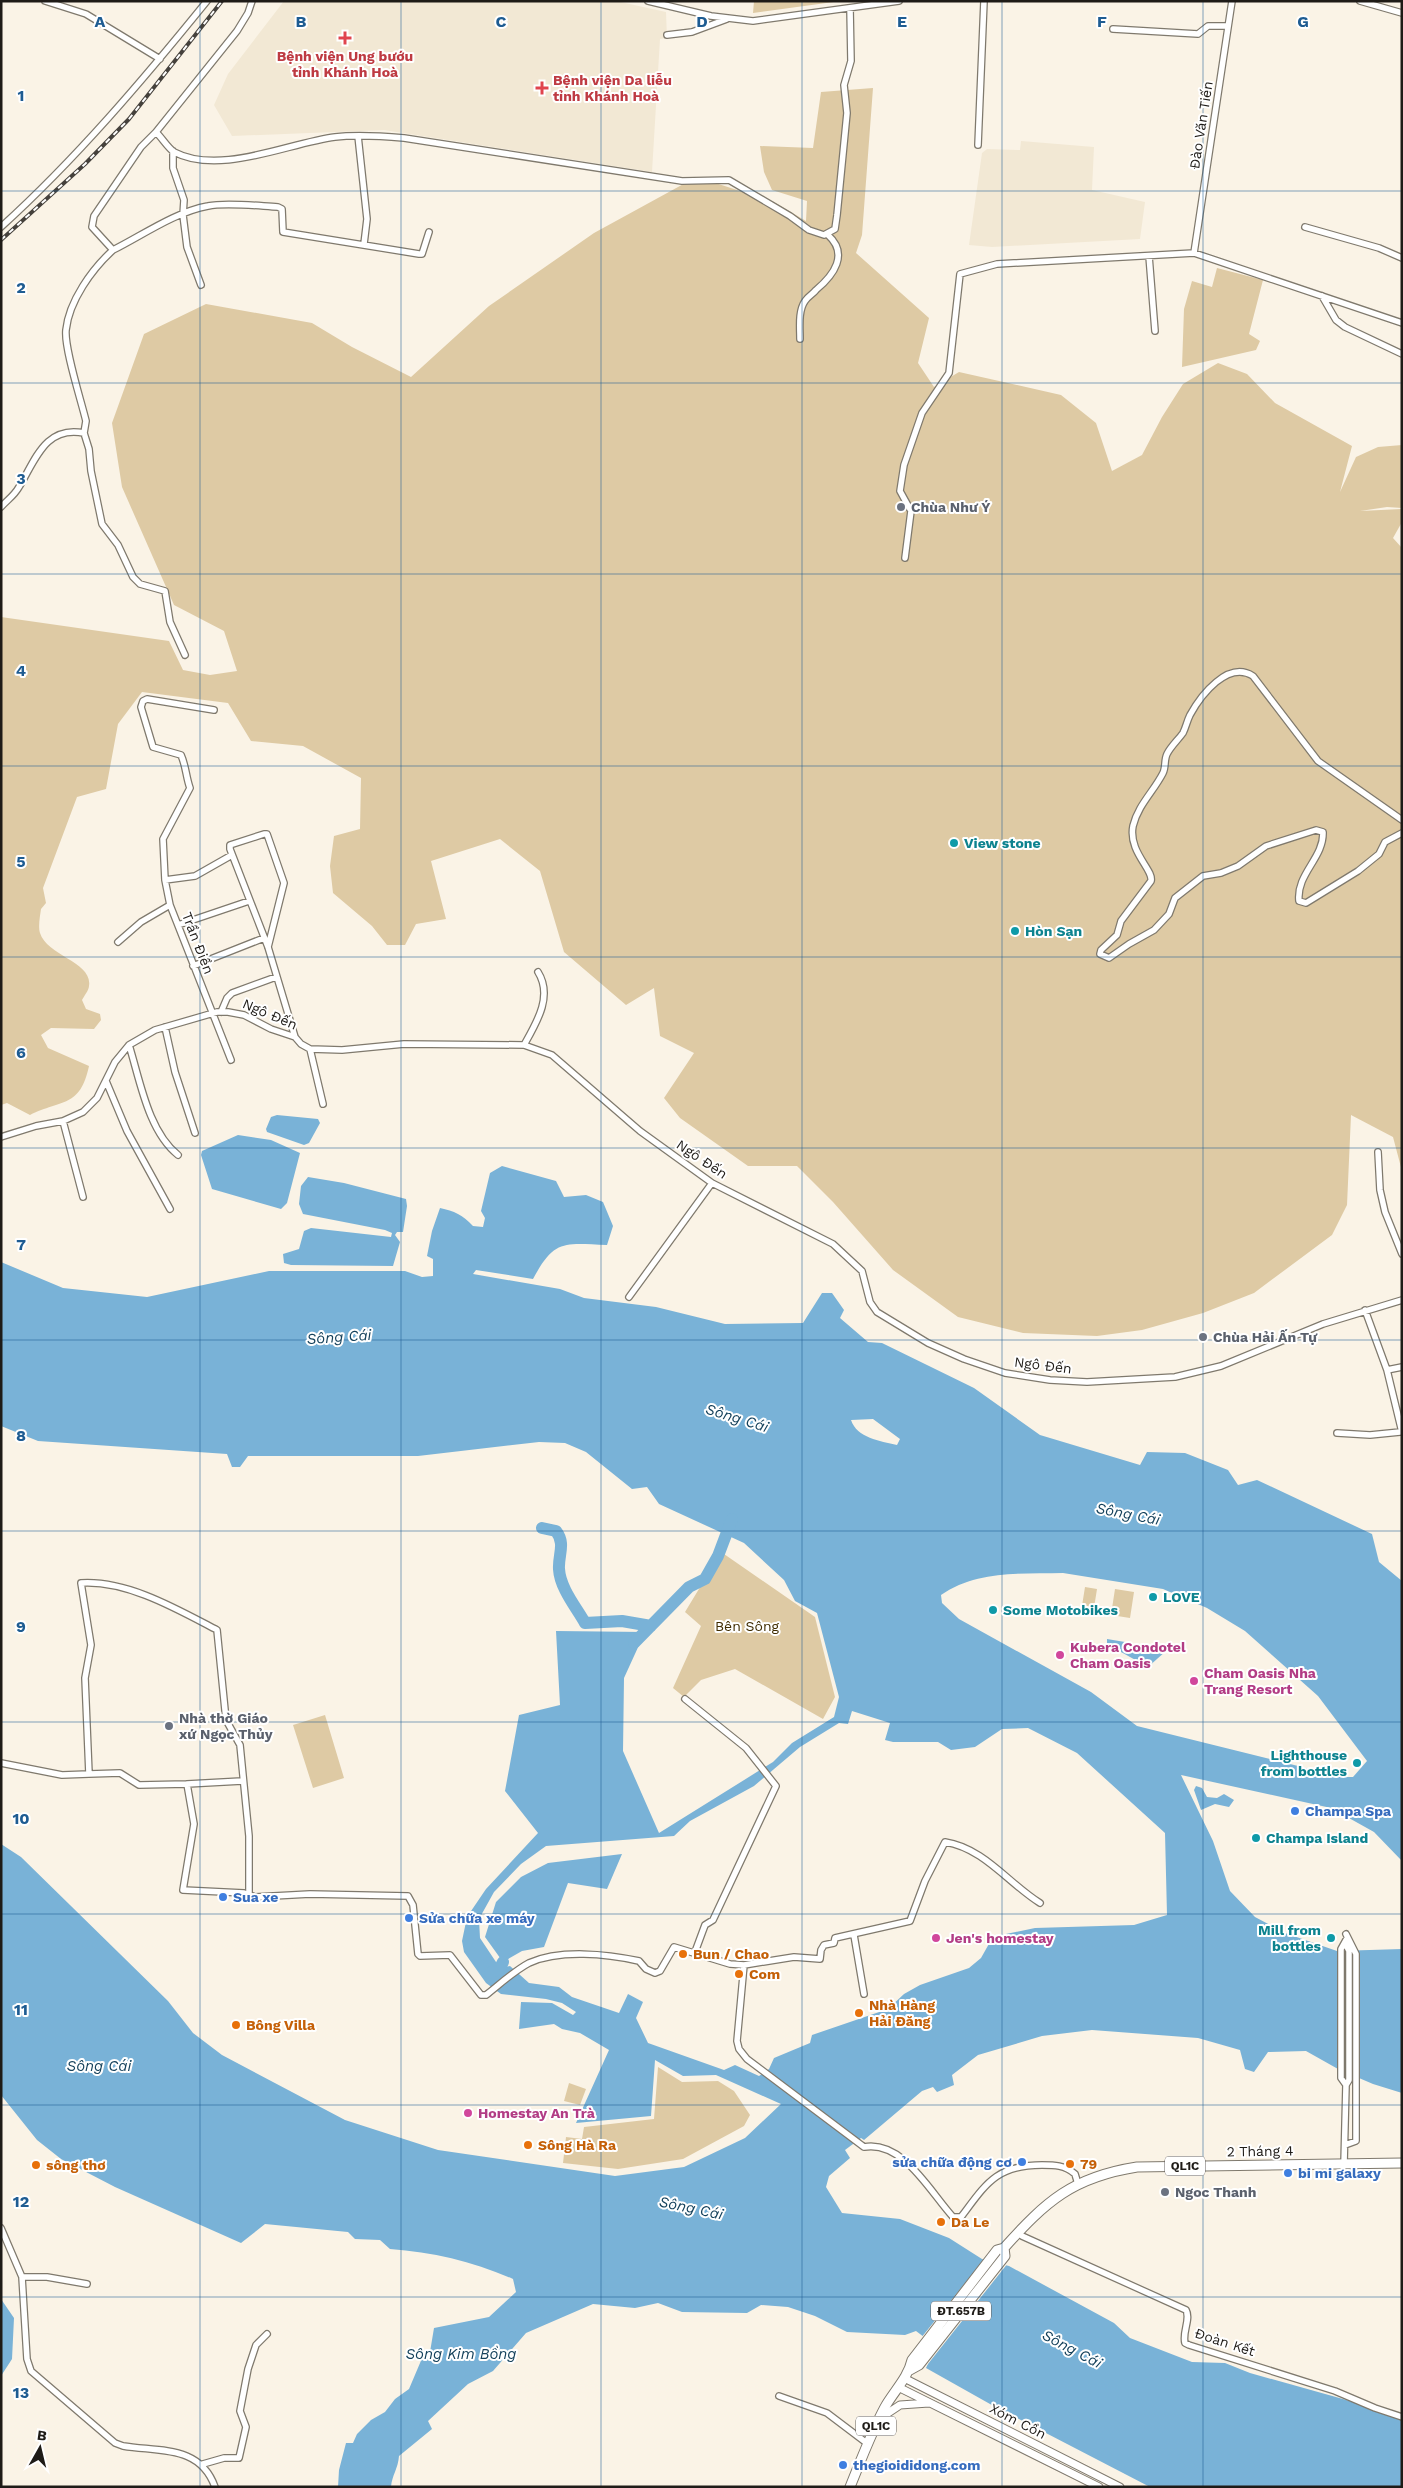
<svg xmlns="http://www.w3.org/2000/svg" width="1403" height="2488" viewBox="0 0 1403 2488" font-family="'Work Sans',sans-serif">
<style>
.built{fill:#f2e8d4}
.green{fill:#decaa4}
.water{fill:#79b2d7;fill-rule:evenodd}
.pier{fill:#faf3e6}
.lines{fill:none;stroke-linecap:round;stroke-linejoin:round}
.river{stroke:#79b2d7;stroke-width:12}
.minor-casing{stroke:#7f796d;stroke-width:8}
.tertiary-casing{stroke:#7f796d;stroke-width:9}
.primary-casing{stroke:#7f796d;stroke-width:11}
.minor{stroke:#fff;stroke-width:5.5}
.tertiary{stroke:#fff;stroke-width:7}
.primary{stroke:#fff;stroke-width:9}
.rail-casing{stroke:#45413c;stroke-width:4}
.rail{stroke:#fff;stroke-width:2;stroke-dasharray:5.5;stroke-linecap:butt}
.grid{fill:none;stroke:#1e5c92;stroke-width:1;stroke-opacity:0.55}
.health-dot{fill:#e0444e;stroke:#fff;stroke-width:2}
.worship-dot{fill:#6b7280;stroke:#fff;stroke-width:2}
.culture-dot{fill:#0f9aa8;stroke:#fff;stroke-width:2}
.hotel-dot{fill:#d1479c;stroke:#fff;stroke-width:2}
.shop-dot{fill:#3f7fe0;stroke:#fff;stroke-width:2}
.food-dot{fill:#e8710a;stroke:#fff;stroke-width:2}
.labels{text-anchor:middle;stroke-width:4;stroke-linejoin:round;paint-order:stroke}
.shield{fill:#fff;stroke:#625f5d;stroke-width:1}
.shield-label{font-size:12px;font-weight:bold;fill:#1e1b17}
.health-label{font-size:14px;font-weight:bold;fill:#be3a42;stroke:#fff}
.street-label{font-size:14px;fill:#1e1b17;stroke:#fff}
.worship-label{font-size:14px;font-weight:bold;fill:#5b616d;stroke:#fff;text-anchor:start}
.culture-label{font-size:14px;font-weight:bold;fill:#0d838f;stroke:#fff;text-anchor:start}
.park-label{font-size:14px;fill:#3f2c00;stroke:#fff}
.hotel-label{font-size:14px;font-weight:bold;fill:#b23c85;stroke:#fff;text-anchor:start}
.shop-label{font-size:14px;font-weight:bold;fill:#366cbe;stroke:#fff;text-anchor:start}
.food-label{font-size:14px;font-weight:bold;fill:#c56008;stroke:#fff;text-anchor:start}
.water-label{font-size:15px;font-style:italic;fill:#14415b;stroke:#fff}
.grid-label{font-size:16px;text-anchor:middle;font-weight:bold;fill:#1e5c92;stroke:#fff;stroke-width:4;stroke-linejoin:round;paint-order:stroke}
</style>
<rect width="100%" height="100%" fill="#faf3e6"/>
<!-- built -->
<path class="built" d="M284,1H616L666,12L667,38L660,39L652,172L384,130L232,136L214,105L228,74Z
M1021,141L1094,147L1092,190L1145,202L1140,239L992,247L969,245L982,153L987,149L1020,150Z"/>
<!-- green -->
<path class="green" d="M754,1H841L753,13Z
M873,88L862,235L856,253L929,318L918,363L934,387L959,372L1061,395L1096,423L1112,471L1142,455L1162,417L1183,384L1218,363L1247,374L1275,403L1352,446L1340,492L1356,457L1378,447L1402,445V508L1387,507L1360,511L1402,509V522L1393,538L1402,548V1171L1393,1137L1351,1115L1347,1205L1332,1235L1254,1293L1203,1313L1142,1330L1097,1336L1023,1333L958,1317L893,1270L833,1202L797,1166H748L680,1118L664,1098L694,1053L660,1036L654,988L626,1005L564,952L540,871L500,839L431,861L446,919L416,924L405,945H387L372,926L333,893L330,866L334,836L360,829L361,778L303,746L251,741L228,703L142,692L118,724L106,789L77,797L43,888L46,903L41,909C40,916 38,927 40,933C47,956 93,962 89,986C89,990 84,996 82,1000L86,1009L100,1014L101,1020L94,1029L51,1028L41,1035L48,1048L89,1066C80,1108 62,1099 30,1115L7,1103L1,1105V617L169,641L183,670L210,675L237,671L224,631L174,605L122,487L112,423L144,334L206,304L312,323L352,347L411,377L489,306L594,233L689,181L700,178L774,202L806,221L807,201L772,190L764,172L760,146L813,148L821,92Z
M1217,268L1263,280L1249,334L1260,341L1256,350L1182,367L1184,309L1192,281L1212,287Z
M724,1554L815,1617L835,1697L823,1719L735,1669L701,1680L684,1697L673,1688L701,1626L685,1612L705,1579Z
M1085,1587L1097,1589L1093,1614L1081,1612Z
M1115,1589L1134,1592L1130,1618L1111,1615Z
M325,1715L344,1778L313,1788L293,1725Z
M658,2067L682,2082L718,2081L734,2091L750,2115L744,2126L683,2159L618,2169L563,2163L566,2137L582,2139L584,2127L654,2119Z
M569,2083L586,2089L580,2105L564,2101Z"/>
<!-- water -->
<path class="water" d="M277,1115L318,1119L320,1123L309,1143L304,1145L267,1132L266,1129L271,1117Z
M238,1135L271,1140L300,1153L287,1203L281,1209L212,1189L201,1155L202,1151Z
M502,1166L556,1181L564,1197L586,1195L603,1202L613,1226L607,1245C565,1244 555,1238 533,1279L476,1270L473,1274L560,1289L584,1298L656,1307L725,1324L803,1323L822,1293H832L844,1310L840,1318L868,1342L882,1343L974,1388L1040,1435L1140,1465L1147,1452L1185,1453L1228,1470L1238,1485L1257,1480L1372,1534L1379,1562L1402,1581V1861L1374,1832L1331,1808L1181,1775L1213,1841L1230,1891L1255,1917L1285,1933L1337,1951L1402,1949V2093L1373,2084L1338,2069L1306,2051L1268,2052L1254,2072L1245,2069L1240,2050L1198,2038L1092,2030L1042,2036L978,2055L952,2075L954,2085L937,2092L933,2087L922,2091L864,2140L861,2138L845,2150L850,2158L829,2176L826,2187L842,2213L900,2219L949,2238L982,2259L1009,2266L1114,2323L1130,2338L1192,2362L1225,2363L1250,2373L1343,2399L1402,2418V2487H1150L990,2404L926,2368L936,2346L916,2331L905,2335L847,2332L815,2316L788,2307L761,2305L747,2313L682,2312L658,2303L635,2308L593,2304L526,2333L493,2371L468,2384L428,2421L432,2429L399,2456C398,2469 392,2475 391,2487H338L339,2470L346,2443H353L357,2434L371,2420L385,2412L395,2399L409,2389L423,2356L430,2352L434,2328L489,2317L516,2292L513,2279C474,2262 433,2252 390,2249L380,2240L355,2239L348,2232L265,2224L241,2243L115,2187L61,2159L37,2140L1,2095V1844L21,1857L168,2001L193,2033L222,2055L345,2120L438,2150L615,2176L684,2167L745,2138L781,2104L716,2075L683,2076L655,2060L651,2116L576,2123L609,2050L580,2033L562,2029L554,2024L519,2029L521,2002L552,2003L573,2015L576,2012L562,2003L546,1999L501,1994L486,1983L464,1952L462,1941L467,1917L486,1889L538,1833L505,1791L519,1715L560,1705L556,1631L645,1632L624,1678L623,1751L659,1833L773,1762L792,1743L834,1717L839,1697L817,1613L795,1601L784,1580L744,1543L659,1504L647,1487L632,1489L586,1452L565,1443L539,1442L418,1456H248L240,1467H232L227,1454L38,1441L1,1426V1262L63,1288L147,1297L269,1271H405L422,1277L433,1276V1259L427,1256L432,1231L440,1208C454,1211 463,1215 473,1226L483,1227L485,1218L481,1211L490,1173ZM873,1419L900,1439L897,1445C880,1441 857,1438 851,1420ZM1063,1573L1163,1589L1207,1608L1245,1631L1318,1696L1367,1761L1353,1777H1333L1314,1770L1137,1726L1091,1692L959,1619L942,1603L941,1595C977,1570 1022,1574 1063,1573ZM852,1711L890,1723L885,1740L893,1742H938L951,1750L975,1747L1002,1729L1028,1728L1077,1753L1165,1833L1167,1915L1134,1925L1035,1928L1001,1935L990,1942L981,1958L969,1968L920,1985L904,1994L888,2009L812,2035L810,2043L774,2058L769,2069L759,2076L735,2065L724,2070L648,2043L636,2018L643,2002L628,1994L619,2013L572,1997L559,1987L529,1983L510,1966L500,1968L480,1938L479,1919L494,1892L521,1864L546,1846L674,1836L690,1821L754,1786L800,1747L839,1723L848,1724Z
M308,1177L344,1183L406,1199L407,1206L403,1232H397L395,1235L400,1242L393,1266L291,1265L284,1263L283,1254L299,1249L304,1231L311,1228L391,1237L392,1233L385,1230L303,1214L299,1204L301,1186Z
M1107,1639L1131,1643L1147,1652L1154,1646L1166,1651L1148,1667L1121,1652L1119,1646H1112L1107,1643Z
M1196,1786L1202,1788L1207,1797L1217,1798L1224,1794L1234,1800L1229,1807L1215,1804L1201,1810L1194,1790Z
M622,1854L607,1889L568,1883L544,1947L522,1951L503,1962L485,1937L496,1902L521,1877L548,1863Z
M1,2299L14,2318L12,2359L1,2376Z"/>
<!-- pier -->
<path class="pier" d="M986,2257L1008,2263L924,2369L933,2347L921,2338Z"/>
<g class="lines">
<!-- river -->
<path class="river" d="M542,1528L556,1531C566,1544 558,1555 559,1569C560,1588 576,1607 585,1623L622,1621L651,1626
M634,1643L689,1587L705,1579L718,1556L732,1519
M490,1973L500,1968L503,1962"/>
<defs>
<path id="minor" d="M45,1L86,14L160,59
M252,1L248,13L237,31L156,132C162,138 168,148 174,152C220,176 288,143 335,137C358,134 382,136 404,138L682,181L729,180L790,216L809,230L824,235L835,229L837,215L847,113L844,85L851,61L850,8
M648,1L711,16L753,21L899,1
M1360,1L1402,13
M1113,29L1198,34L1208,26H1228
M667,35L692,32L727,19
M358,136L367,219L364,244
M978,145L984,1
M173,151V168L184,200L183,215L187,247L201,285
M1,227C76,159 143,80 207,1
M1305,227L1379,248L1402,258
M113,250C143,235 175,212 208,206C226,202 259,206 278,207L282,209L283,232L419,254H422L429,232
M1194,253L1232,1
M1149,256L1155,331
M1322,296L1336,320L1345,327L1402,354
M800,339C800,327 798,311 805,301C808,296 813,294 816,290C834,275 849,254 828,235
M84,433L89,449L91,471L102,524L118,545L133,577L140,584L165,591L170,622L185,655
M1,507C7,500 14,496 19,487C35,461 45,425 84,433L86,421C81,400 64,348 66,330C69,301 92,269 113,250L92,227L94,216L141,147L156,132
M905,558L911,511L900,491L904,465L922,413L949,373L960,274L997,264L1194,253L1402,323
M214,710L147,699L143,701L141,707L153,747L181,755C186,766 186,777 190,788L163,839L165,880L170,905L231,1060
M1402,820L1318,761L1253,676C1228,660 1201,695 1190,715C1187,721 1186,727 1183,733C1178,740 1171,746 1167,754C1164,760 1166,767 1163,773C1154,791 1138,805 1133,826C1128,852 1154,870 1151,881L1121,921L1117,935L1101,950L1100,954L1109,958L1129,944L1154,930L1169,914L1175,898L1203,876L1221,873L1238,866L1266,846L1316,830L1323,832C1324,858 1296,874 1299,901L1306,903L1358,871L1379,854L1385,842L1402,833
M165,880L195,876L232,855
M178,925L249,901
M118,942L141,922L170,905
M268,947L284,883L267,834H264L230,845V849L268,947L295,1037
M193,966L264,938
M221,1012L227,998L232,993L276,977
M165,1027L175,1072L195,1133
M129,1045C140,1080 148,1131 178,1155
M524,1045C537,1022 553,996 538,972
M310,1049L323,1104
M106,1081L127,1131L170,1209
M63,1121L83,1197
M1,1137L36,1126L63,1121L83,1112L97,1098L115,1062L129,1045L155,1030L217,1012H228L244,1015L271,1029L295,1037L301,1044L310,1049L342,1050L404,1044L524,1045L552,1055L640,1131L712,1183L833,1244L862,1271L870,1302L877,1312L928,1343L964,1359L1005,1373L1050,1380L1087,1382L1175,1377L1221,1366L1323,1324L1402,1300
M1378,1152L1380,1190L1385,1212L1402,1254
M629,1297L712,1183
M1365,1310L1387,1370L1402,1432
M1387,1370L1402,1367
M1337,1433L1370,1435L1400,1432
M685,1699L746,1748L776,1786L713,1920L705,1925L695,1952
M1,1763L62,1775L89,1774
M187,1784L242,1781
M249,1895V1836L240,1745L226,1720L217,1630C177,1609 127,1580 81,1583L91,1645L85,1678L89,1774L120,1773L139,1785L187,1784L194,1824L183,1890L244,1893L255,1897L310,1894L408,1896L413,1905L418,1954L420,1956L450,1955L481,1995H486C500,1984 514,1971 529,1963C560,1949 607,1954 639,1961L646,1969L655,1973L660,1971L674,1947L730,1964L744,1965L794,1957L820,1959L821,1950L824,1945L834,1943L835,1938L910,1921L925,1881L945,1842C984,1848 1009,1884 1040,1903
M854,1935L864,1994
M744,1965L737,2041L739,2049L747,2059L864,2147C903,2140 930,2192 953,2217H961C986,2184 996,2165 1042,2165C1054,2165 1065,2165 1075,2174L1078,2184
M1346,2085L1341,2078V1949L1346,1940
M1345,2145L1356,2141V1954L1346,1934
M1344,2164L1346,2085L1349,2080V1951L1345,1943
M1,2228L22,2277L27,2359L31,2371L115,2443L123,2446C160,2452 200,2445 215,2487
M1022,2236L1186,2310C1191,2319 1182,2332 1185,2343L1189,2345L1335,2391L1375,2408L1402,2417
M22,2277H47L87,2284
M779,2396L827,2413L868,2444
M203,2464L224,2458H239L246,2427L240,2411L248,2369L256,2345L267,2334"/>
<path id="tertiary" d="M904,2378L1120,2487
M898,2387L1099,2487
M879,2419L900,2405L929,2403"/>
<path id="primary" d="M910,2370L919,2365L1005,2256L1004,2248
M850,2487C861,2460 871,2433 885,2407C894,2391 908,2378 912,2360L997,2250L1004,2248C1046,2201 1073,2177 1137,2167L1402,2163"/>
</defs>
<!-- minor casing -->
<use href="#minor" class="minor-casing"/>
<!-- tertiary casing -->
<use href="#tertiary" class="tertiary-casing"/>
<!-- primary casing -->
<use href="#primary" class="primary-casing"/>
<!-- minor -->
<use href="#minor" class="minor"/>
<!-- tertiary -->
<use href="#tertiary" class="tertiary"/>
<!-- primary -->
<use href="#primary" class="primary"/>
<defs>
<path id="rail" d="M1,240L85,164L129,119L222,1"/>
</defs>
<!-- rail casing -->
<use href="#rail" class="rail-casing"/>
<!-- rail -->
<use href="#rail" class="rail"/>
</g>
<!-- grid -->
<path class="grid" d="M200,1V2487M401,1V2487M601,1V2487M802,1V2487M1002,1V2487M1203,1V2487M1,191H1402M1,383H1402M1,574H1402M1,766H1402M1,957H1402M1,1148H1402M1,1340H1402M1,1531H1402M1,1722H1402M1,1914H1402M1,2105H1402M1,2297H1402"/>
<!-- markers -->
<g class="health-dot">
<path d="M342.5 30.5h5v5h5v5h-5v5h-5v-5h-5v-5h5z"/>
<path d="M539.5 80.5h5v5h5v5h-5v5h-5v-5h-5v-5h5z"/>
</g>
<g class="worship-dot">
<circle cx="901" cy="507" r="5"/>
<circle cx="1203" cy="1337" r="5"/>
<circle cx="169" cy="1726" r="5"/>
<circle cx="1165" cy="2192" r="5"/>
</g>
<g class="culture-dot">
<circle cx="954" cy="843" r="5"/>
<circle cx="1015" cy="931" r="5"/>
<circle cx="1153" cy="1597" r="5"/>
<circle cx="993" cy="1610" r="5"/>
<circle cx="1357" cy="1763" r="5"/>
<circle cx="1256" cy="1838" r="5"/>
<circle cx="1331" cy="1938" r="5"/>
</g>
<g class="hotel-dot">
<circle cx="1060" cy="1655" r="5"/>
<circle cx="1194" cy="1681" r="5"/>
<circle cx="936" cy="1938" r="5"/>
<circle cx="468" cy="2113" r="5"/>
</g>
<g class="shop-dot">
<circle cx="1295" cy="1811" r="5"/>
<circle cx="223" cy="1897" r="5"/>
<circle cx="409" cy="1918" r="5"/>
<circle cx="1022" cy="2162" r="5"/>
<circle cx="1288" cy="2173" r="5"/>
<circle cx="843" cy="2465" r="5"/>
</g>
<g class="food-dot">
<circle cx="683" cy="1954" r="5"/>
<circle cx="739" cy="1974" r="5"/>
<circle cx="859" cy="2013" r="5"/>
<circle cx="236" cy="2025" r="5"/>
<circle cx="528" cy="2145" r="5"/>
<circle cx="1070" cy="2164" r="5"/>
<circle cx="36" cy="2165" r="5"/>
<circle cx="941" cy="2222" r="5"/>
</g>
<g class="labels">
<!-- shield labels -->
<g class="shield">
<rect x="1165" y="2156.5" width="40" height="19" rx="4"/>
<rect x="931" y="2301.5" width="60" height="19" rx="4"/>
<rect x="856" y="2416.5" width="40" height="19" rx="4"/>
</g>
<g class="shield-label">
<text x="1185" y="2170">QL1C</text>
<text x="961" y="2315">ĐT.657B</text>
<text x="876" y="2430">QL1C</text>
</g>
<!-- health labels -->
<g class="health-label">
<text x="345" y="61">Bệnh viện Ung bướu<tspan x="345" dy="16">tỉnh Khánh Hoà</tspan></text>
<text x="553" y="85" text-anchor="start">Bệnh viện Da liễu<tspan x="553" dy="16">tỉnh Khánh Hoà</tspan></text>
</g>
<!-- street labels -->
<g class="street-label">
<text transform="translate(1201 125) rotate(-81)" y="5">Đào Văn Tiến</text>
<text transform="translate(198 943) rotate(69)" y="5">Trần Điền</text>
<text transform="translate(270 1014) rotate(23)" y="5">Ngô Đến</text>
<text transform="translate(702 1159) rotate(34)" y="5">Ngô Đến</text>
<text transform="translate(1043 1365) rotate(7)" y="5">Ngô Đến</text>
<text transform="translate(1260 2151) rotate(-1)" y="5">2 Tháng 4</text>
<text transform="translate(1225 2342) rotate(18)" y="5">Đoàn Kết</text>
<text transform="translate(1018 2421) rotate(27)" y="5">Xóm Cồn</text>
</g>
<!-- worship labels -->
<g class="worship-label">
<text x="911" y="512">Chùa Như Ý</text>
<text x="1213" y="1342">Chùa Hải Ấn Tự</text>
<text x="179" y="1723">Nhà thờ Giáo<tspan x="179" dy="16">xứ Ngọc Thủy</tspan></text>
<text x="1175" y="2197">Ngoc Thanh</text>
</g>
<!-- culture labels -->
<g class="culture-label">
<text x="964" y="848">View stone</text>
<text x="1025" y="936">Hòn Sạn</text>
<text x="1163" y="1602">LOVE</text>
<text x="1003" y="1615">Some Motobikes</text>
<text x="1347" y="1760" text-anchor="end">Lighthouse<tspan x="1347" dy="16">from bottles</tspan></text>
<text x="1266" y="1843">Champa Island</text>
<text x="1321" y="1935" text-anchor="end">Mill from<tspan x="1321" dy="16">bottles</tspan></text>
</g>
<!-- park labels -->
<g class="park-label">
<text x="747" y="1631">Bên Sông</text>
</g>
<!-- hotel labels -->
<g class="hotel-label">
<text x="1070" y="1652">Kubera Condotel<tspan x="1070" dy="16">Cham Oasis</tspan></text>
<text x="1204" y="1678">Cham Oasis Nha<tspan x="1204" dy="16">Trang Resort</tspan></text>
<text x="946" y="1943">Jen's homestay</text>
<text x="478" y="2118">Homestay An Trà</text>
</g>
<!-- shop labels -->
<g class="shop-label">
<text x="1305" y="1816">Champa Spa</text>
<text x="233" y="1902">Sua xe</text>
<text x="419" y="1923">Sửa chữa xe máy</text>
<text x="1012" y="2167" text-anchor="end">sửa chữa động cơ</text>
<text x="1298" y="2178">bi mi galaxy</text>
<text x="853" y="2470">thegioididong.com</text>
</g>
<!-- food labels -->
<g class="food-label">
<text x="693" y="1959">Bun / Chao</text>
<text x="749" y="1979">Com</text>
<text x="869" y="2010">Nhà Hàng<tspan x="869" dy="16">Hải Đăng</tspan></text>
<text x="246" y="2030">Bông Villa</text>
<text x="538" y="2150">Sông Hà Ra</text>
<text x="1080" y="2169">79</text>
<text x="46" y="2170">sông thơ</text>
<text x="951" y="2227">Da Le</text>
</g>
<!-- water labels -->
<g class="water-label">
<text transform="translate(339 1337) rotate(-4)" y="5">Sông Cái</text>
<text transform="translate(737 1418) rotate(17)" y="5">Sông Cái</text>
<text transform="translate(1128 1514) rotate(11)" y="5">Sông Cái</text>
<text x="99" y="2071">Sông Cái</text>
<text transform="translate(691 2208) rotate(12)" y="5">Sông Cái</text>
<text transform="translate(1072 2349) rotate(28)" y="5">Sông Cái</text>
<text x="461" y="2359">Sông Kim Bồng</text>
</g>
</g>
<g class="grid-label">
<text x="100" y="27">A</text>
<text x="301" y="27">B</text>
<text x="501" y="27">C</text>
<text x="702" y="27">D</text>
<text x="902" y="27">E</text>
<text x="1102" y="27">F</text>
<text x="1303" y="27">G</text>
<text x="21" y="101">1</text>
<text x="21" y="293">2</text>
<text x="21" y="484">3</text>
<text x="21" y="676">4</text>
<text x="21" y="867">5</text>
<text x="21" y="1058">6</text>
<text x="21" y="1250">7</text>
<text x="21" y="1441">8</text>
<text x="21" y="1632">9</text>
<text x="21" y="1824">10</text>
<text x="21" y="2015">11</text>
<text x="21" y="2207">12</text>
<text x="21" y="2398">13</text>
</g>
<!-- border -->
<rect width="1403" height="2488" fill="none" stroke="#1e1b17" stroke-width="5"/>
<!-- north arrow -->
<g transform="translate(40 2448) rotate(8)" stroke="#ffffff" stroke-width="4" paint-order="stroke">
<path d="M0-4L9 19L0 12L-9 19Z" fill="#1e1b17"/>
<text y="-8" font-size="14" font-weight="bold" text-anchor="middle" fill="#1e1b17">B</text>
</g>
</svg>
